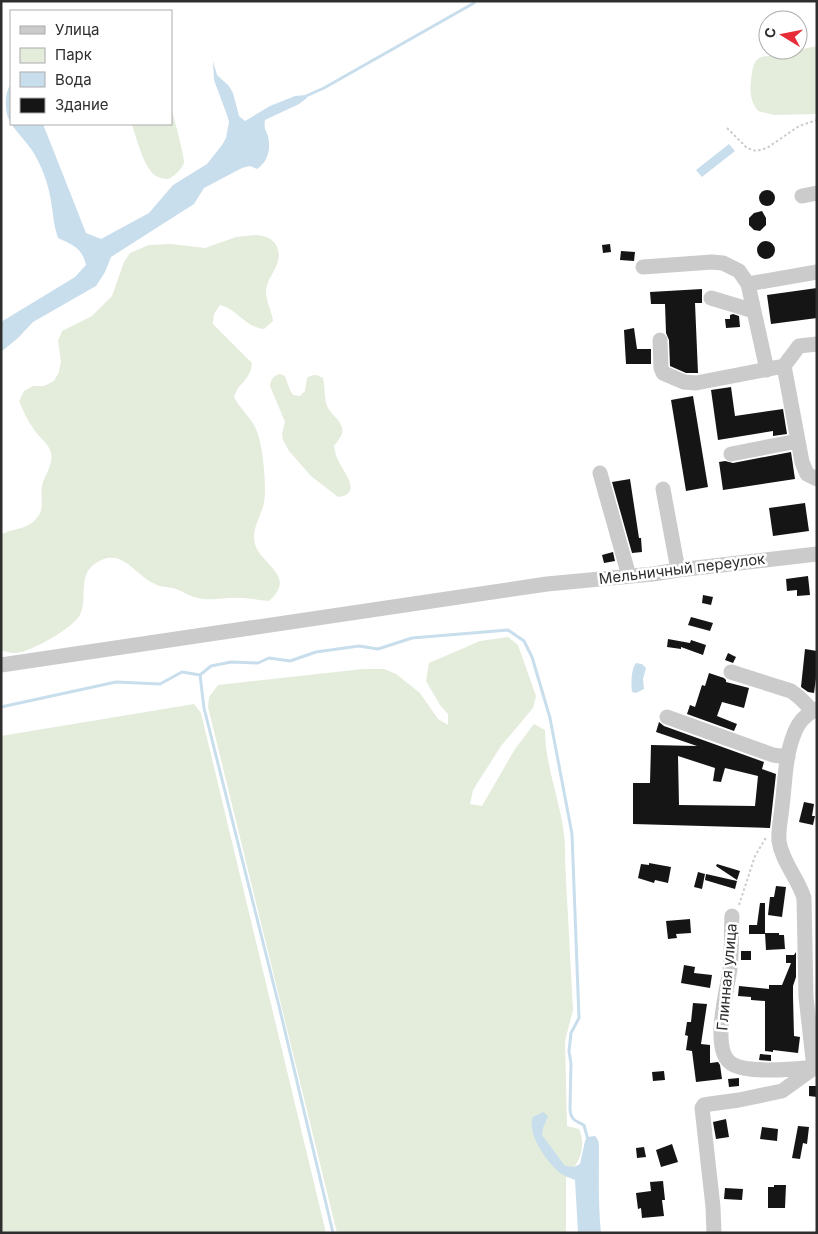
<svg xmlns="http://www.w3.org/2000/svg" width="818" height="1234" viewBox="0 0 818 1234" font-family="Inter,sans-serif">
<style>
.green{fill:#e4ecdc}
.water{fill:#c8deec}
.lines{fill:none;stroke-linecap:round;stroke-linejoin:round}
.stream{stroke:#c8deec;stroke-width:3}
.building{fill:#151515;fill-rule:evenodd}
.path{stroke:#cbcbcb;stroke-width:2;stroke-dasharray:2.5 2.5;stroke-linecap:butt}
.minor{stroke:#cbcbcb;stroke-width:15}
.labels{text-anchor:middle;stroke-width:5;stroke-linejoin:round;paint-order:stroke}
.street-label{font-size:15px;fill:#2e2e2e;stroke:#fff}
</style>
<rect width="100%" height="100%" fill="#fff"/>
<!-- green -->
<path class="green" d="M817,46V114L774,115L758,111C750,101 750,92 751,80C753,67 753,55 770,56Z
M171,109C174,116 185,159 184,163C181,170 175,176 168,179C164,179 159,178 156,176C144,169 136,137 132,124H171Z
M256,235C264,236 271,237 276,245C286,263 267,274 266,291C266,302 272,311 273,321L264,329C244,327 238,309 220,305L214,314L213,324L252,363C250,382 239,381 234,397C239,407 248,415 254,425C263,440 267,486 264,503C261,517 251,529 255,544C260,564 298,576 269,601C259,600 249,598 239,598C224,597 210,602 194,597C187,595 181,590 173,588C167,587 160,587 155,584C135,576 122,546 96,563C77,575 88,598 80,615C73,628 31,652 16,653C11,653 6,652 1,650V535C10,529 21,530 30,524C34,522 38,517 40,513C44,504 40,495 42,486C44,476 54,464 51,453C49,443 38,437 33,428C27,420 23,410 19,401L24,391L33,386H44L54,381L59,372L61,361L58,341L62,331L92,316L112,296L124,262L130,253L149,245L171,244L205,248L236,237Z
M280,374L285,376L290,390L293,395L300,396L305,391L307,378C313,374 316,374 323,378C325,387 324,397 327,406C331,416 347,423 341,436C339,440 336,443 334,446C335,450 335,454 337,458C341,469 365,494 338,497L311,476L289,451L283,440L282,434L285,422L270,386C271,379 273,376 280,374Z
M508,637L518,645L536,696L533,708L501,746L473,790L470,804L482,806L515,749L534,724L545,730C545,774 568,816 565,861L573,1010L565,1041L567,1126L579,1129C587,1149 579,1162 566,1178V1233H337L208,707L209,697L218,685L363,669H384L396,674L420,693L438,719L448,725V714L440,705L426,681L429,663L480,641Z
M194,704L201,713L326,1233H1V736Z"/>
<!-- water -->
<path class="water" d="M213,61L217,75L229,86L233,93L239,116L245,121L270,106L295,96L306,95L307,98L299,104L265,120C264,129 265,128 268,136C271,149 268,162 257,169L250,166L242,168L204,188L194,204L111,257L105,272L96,286L33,322L18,338L1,352V322L75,277L86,265C82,248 73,245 58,238C53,224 53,210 50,196C48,184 43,170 37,159C30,143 10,128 7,114C5,104 5,92 11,84V124H43L86,233L101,239L149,213L173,185L207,164L222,145L226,138L229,122L227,115L214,80Z
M729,144L735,151L702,177L696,170Z
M636,663L642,664L646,668L643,679L644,689L636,693L632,692C631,684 631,669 636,663Z
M543,1112L548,1116L543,1128L542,1135L565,1166L574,1167L580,1164L585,1141L587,1137L595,1136C598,1139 599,1142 599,1147C599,1175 598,1204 601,1233H578L575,1180C570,1178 565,1176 560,1173C548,1163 526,1134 533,1117Z"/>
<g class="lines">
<!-- stream -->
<path class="stream" d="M306,96L324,88L474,3
M200,675L204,708L279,1006L333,1233
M1,707L116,682L160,684L182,672L200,675L211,666L231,662L258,663L269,658L290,661L316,652L359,646L378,649L412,638L508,630L524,641L532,657L550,718L572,834L579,1018L571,1033L569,1051L571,1064L570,1108C570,1119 575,1121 584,1125L588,1140"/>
</g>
<!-- building -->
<path class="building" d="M759 198a8 8 0 1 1 16 0a8 8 0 1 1-16 0Z
M762,211L766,218V225L760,231L754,230L749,225V218L754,213Z
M757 250a9 9 0 1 1 18 0a9 9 0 1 1-18 0Z
M610,244L611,252L603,253L602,245Z
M621,251L635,252L634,261L620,260Z
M817,288V318L771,324L767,295Z
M702,289V303H695L698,373H686L670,366L669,340L666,333L665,304H651L650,292Z
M733,314L739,316L740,327L726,328L725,319H730V315Z
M634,328L637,349H651V364H626L624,330Z
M731,387L735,416L783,409L787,434L773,436V431L718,440L711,390Z
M693,396L708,487L686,491L671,400Z
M791,452L795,479L723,490L719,462L725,461L733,463Z
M630,479L639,538H641L642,552L632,553L612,482Z
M805,503L809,531L773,536L769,508Z
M613,552L615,561L604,563L602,555Z
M808,576L810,595L797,596V590L787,591L786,579Z
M703,595L713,597L711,605L702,603Z
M691,617L713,623L710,631L688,625Z
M668,639L690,643L691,640L706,645L703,655L681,647V649L667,647Z
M805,649L817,651V671L814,693L808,692L801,687Z
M728,653L736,657L733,663L725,660Z
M709,673L724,678L726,680V682L749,688L744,708L722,702L717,716L737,724L734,731L687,714L690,705L695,707L702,685L705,686Z
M659,722L664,726L764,762L762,769L776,774L770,828L633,824V783H650L651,745L697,746L656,732ZM678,756L715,768L713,781L721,782L725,768L758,776L755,806L679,805Z
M804,802L814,804L812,816H815L813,825L799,822Z
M649,863L671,867L668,883L655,880L654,883L638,878L641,864L649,865Z
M717,864L740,871L737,880L716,866Z
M698,872L705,874L702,889L694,887Z
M706,874L737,881L735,889L705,880Z
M776,886L786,887L782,917L768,915L770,897H774Z
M760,903H765V934H749V925H757Z
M690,919L691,933L676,934L677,938L668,939L666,921Z
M765,933H779V935H784L785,949L766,950Z
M741,951H751V960H741Z
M796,952V977L793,986V996L794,1036L800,1037L798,1053L773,1050V1052L765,1051V1001L751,1000V997L738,996L739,986L769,989V985H782L791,963H786V955H794Z
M684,965L695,967L694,973L712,975L710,988L681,983Z
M693,1003L707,1004L701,1044L710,1045V1063L718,1062L720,1065L722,1079L696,1082L692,1051L686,1050L688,1036L685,1035L687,1022H691Z
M760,1054L771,1055V1061L759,1060Z
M664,1071L665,1080L653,1081L652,1072Z
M739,1078V1086L729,1087L728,1079Z
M809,1086H817V1097L809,1096Z
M726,1119L729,1137L716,1139L713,1122Z
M798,1126L809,1127L807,1144L803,1143L800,1159L792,1158Z
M762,1127L778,1129L777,1141L760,1139Z
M672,1144L678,1162L661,1167L656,1150Z
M644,1147L646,1157L637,1158L636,1148Z
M663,1181L665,1200H662L664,1216L642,1218L641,1208L638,1209L636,1193L651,1191L650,1182Z
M774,1185H786L785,1208H768V1187H774Z
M725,1188L743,1189L742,1200L724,1199Z"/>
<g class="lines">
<!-- path -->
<path class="path" d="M727,128L747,148L756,151L767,148L799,126L817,120
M739,905L755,856L767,836"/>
<!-- minor -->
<path class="minor" d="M802,196L817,193
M643,267L712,262L723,263L739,271L748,284L767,370
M748,284L817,272
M711,298L754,311
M660,340L661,368L663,373L684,382L696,383L784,366L802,462L807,474L817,479
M784,366L799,346L817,344
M731,454L798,441
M600,473L629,576
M663,489L678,570
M1,665L547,584L653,574L678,570L817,554
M731,672L791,691L799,697L813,711
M667,717L773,755L788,757
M732,916C731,933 732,951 730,969C727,991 710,1051 732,1064C749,1074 795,1069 815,1067
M814,1068L806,997L804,898C798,878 782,862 779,841C778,830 781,818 782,807C785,783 785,756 794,734C798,722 806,714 817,709
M714,1233L713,1207L702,1108L704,1105L710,1104L739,1100L782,1091L814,1068"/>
</g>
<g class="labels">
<!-- street labels -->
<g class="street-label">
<text transform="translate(682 569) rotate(-7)" y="5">Мельничный переулок</text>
<text transform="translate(727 977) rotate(-85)" y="5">Глинная улица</text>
</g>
</g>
<!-- border -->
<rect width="818" height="1234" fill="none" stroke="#2e2e2e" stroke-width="5"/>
<!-- legend -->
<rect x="10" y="10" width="162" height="115" fill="#ffffff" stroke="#ababab"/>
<rect x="20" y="26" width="25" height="8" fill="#cbcbcb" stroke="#ababab"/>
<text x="55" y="35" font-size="15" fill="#2e2e2e">Улица</text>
<rect x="20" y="48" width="25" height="15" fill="#e4ecdc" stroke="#ababab"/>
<text x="55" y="60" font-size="15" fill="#2e2e2e">Парк</text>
<rect x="20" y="72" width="25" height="15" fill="#c8deec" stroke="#ababab"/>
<text x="55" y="85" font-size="15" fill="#2e2e2e">Вода</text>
<rect x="20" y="98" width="25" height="15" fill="#151515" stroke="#ababab"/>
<text x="55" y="110" font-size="15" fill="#2e2e2e">Здание</text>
<!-- north arrow -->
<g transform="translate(783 35) rotate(280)"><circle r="24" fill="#ffffff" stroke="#ababab"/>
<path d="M0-4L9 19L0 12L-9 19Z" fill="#e82d39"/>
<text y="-8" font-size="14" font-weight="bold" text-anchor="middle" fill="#2e2e2e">С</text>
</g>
</svg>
